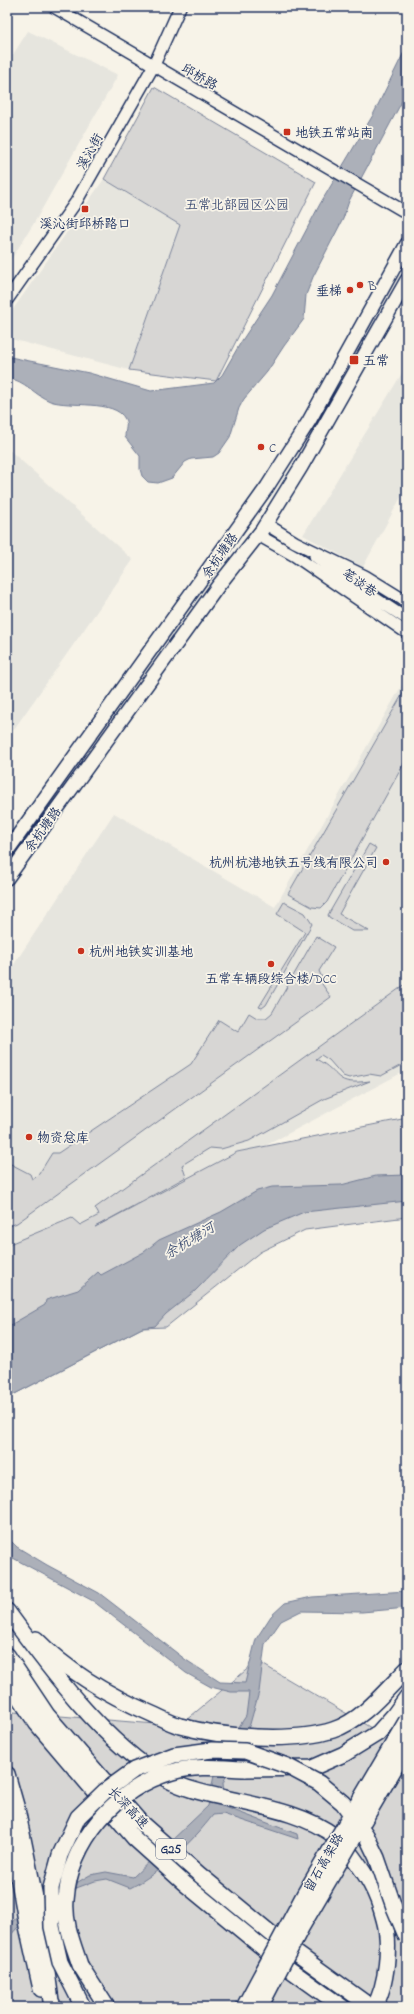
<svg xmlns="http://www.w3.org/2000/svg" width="414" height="2014" viewBox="0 0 414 2014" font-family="'Indie Flower','LXGW WenKai TC',sans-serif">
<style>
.built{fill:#e6e5de}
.green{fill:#d7d6d4;stroke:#798299}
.water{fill:#acb0b9;stroke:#727c95}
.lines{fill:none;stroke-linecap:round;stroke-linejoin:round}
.minor-casing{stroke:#1b2f5e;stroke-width:14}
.major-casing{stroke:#1b2f5e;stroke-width:16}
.highway-casing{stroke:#1b2f5e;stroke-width:18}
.minor{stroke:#f7f3e8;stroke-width:11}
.major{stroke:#f7f3e8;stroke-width:13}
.highway{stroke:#f7f3e8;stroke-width:15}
.highway-bridge-casing{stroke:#1b2f5e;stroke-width:18;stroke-linecap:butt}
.highway-bridge{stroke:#f7f3e8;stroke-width:15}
.poi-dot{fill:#c8321e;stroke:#f7f3e8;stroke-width:1.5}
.labels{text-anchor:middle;stroke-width:3.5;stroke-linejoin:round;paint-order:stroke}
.shield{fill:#f7f3e8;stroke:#5d6a87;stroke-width:1}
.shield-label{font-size:12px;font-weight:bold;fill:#1b2f5e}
.street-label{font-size:13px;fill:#1b2f5e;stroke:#f7f3e8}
.poi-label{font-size:13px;fill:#1b2f5e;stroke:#f7f3e8;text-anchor:start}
.park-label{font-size:13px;fill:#415076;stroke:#f7f3e8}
.water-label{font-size:14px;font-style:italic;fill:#465679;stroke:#f7f3e8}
</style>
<rect width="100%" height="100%" fill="#f7f3e8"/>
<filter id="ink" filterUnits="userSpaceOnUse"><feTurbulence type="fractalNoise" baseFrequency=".025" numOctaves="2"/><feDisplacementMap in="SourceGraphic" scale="8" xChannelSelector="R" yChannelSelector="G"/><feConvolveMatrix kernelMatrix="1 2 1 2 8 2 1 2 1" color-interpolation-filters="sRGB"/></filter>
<g filter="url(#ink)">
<!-- built -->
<path class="built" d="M28,31L118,75L34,223L7,266V64Z
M104,179L180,225L129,370L7,338V318Z
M407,365V486L363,567L303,535Z
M7,448L133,560L7,739Z
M402,685L407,687V1070L263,1147L237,1152L7,1285V975L114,813L275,907Z"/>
<!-- green -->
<path class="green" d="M154,87L316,182L216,381L129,370L180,225L104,179Z
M406,688L407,758L327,902L321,908L312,907L288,894Z
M369,844L376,848L339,914L369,931H352L329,917L328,915Z
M284,902L305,913L312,924L266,1005L262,1008L259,1007L305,932L277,914Z
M316,936L334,947L319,971L324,982L322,984L331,997L17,1223L7,1227V1162L30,1174L32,1179L39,1174L52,1153H58L191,1064L219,1020L238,1032L249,1013L257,1018H266L272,1013Z
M407,983V1062L381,1076L369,1074L349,1078L343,1076L329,1060L321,1055L316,1059C343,1073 332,1086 370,1081L324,1099L249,1141L221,1149L210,1148L182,1165L186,1177L95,1227L237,1152L407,1118V1217L305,1230L260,1252L166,1327L142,1328L7,1398V1245L72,1218L80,1225L99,1215L95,1208Z
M257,1661L407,1749V2007H7V1701L13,1712L179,1726Z"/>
<!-- water -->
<path class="water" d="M407,46V92L349,201L343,219L313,277L306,295L304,319L284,346L267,372L244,399L239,408L230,437L219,453L213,457L191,459L185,462L172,478L158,483L148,482L142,476L140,469V456L125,437C125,430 128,424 125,419C115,399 69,408 50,401C34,395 25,380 7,378V357H10L89,373L151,391L214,383L222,375L241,342L272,295L320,204L373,115Z
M407,1175V1201L304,1212L264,1229L240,1245L195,1291L166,1314L155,1326L142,1328L7,1398V1327L45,1305L46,1300L78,1290L98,1272L101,1275L144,1252L159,1240L221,1212L257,1191L272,1187L341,1185L376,1176Z
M7,1537L17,1547L47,1565L99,1593L186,1660L220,1682L245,1683L256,1639L271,1616L285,1603L312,1597L407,1591V1608L362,1612L301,1611L281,1621L265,1644L259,1692L250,1724L223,1783L225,1807L297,1834L298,1839L223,1814L213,1815C194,1840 159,1874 130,1888L107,1879L95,1881L42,1901L7,1939V1927L40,1895L78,1882L90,1875L106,1872L133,1877L208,1806L217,1760L246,1716L249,1692H231L211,1687L186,1673L93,1601L13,1558L7,1553Z"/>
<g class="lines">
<defs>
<path id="minor" d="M54,7L407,213
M7,300L76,202L154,65L180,7
M266,524L295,542L365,576L407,602
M258,535L295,556L407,633
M315,556L352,583L332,573
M352,583L407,619"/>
<path id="major" d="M7,851L267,487L309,421L407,244
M7,878L218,586L262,530L301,467L407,280"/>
<path id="highway" d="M7,1611C48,1667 105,1745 166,1779C188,1791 214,1795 238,1801C270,1808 309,1816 336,1837C342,1841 346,1848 350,1853C367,1876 377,1891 384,1919C391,1943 387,1986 374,2007
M36,1639C68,1672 110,1696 152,1714C161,1718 170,1723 180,1726C221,1737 292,1743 333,1730C363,1720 385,1691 407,1669
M7,1655L47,1715L140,1822L200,1875L285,1945L371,2007
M7,1680L37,1724L134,1838L184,1883L285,1966L342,2007
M245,1769L312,1768L344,1754L378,1733L394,1715L407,1697
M7,1774L17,1809L41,1927L51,2001L54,2007
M7,1813L27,1926L41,1989
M80,1965L107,2007"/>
</defs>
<!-- minor casing -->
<use href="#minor" class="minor-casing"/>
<!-- major casing -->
<use href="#major" class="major-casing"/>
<!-- highway casing -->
<use href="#highway" class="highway-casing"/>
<!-- minor -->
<use href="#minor" class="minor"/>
<!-- major -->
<use href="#major" class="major"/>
<!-- highway -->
<use href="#highway" class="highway"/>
<defs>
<path id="highway-bridge" d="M80,1965C73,1944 64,1923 66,1900C70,1841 116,1788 172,1772C196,1765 221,1768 245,1769
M83,2007L60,1962L52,1927L51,1888L60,1855L78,1817L105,1791L134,1770L174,1755L212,1750L245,1751L287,1766L319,1783L343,1803L366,1835L377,1858L394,1907L407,1938
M244,2007L305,1893L407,1720
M260,2007L301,1928L407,1747"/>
</defs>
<!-- highway-bridge casing -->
<use href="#highway-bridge" class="highway-bridge-casing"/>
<!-- highway-bridge -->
<use href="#highway-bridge" class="highway-bridge"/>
</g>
</g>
<!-- markers -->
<g class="poi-dot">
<rect x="283" y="128" width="8" height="8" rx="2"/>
<rect x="81" y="205" width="8" height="8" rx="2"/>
<circle cx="360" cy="285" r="4"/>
<circle cx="350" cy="290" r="4"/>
<rect x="349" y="355" width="10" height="10" rx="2"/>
<circle cx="261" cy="447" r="4"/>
<circle cx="386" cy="862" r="4"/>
<circle cx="81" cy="951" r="4"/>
<circle cx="271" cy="964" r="4"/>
<circle cx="29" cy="1137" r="4"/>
</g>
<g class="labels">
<!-- shield labels -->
<rect class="shield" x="156" y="1839" width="30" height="20" rx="3"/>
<g class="shield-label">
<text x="171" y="1853">G25</text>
</g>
<!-- street labels -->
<g class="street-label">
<text transform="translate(200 76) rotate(30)" y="5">邱桥路</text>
<text transform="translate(89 151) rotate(-60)" y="5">溪沁街</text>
<text transform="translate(219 555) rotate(-55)" y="5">余杭塘路</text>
<text transform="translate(360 582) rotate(35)" y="5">笔谈巷</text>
<text transform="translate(42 829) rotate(-54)" y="5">余杭塘路</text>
<text transform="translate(129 1807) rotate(47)" y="5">长深高速</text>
<text transform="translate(323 1862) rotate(-60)" y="5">留石高架路</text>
</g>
<!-- poi labels -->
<g class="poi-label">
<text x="295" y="137">地铁五常站南</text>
<text x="85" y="228" text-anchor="middle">溪沁街邱桥路口</text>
<text x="368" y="290">B</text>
<text x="342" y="295" text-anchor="end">垂梯</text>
<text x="363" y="365">五常</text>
<text x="269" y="452">C</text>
<text x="378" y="867" text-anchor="end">杭州杭港地铁五号线有限公司</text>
<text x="89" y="956">杭州地铁实训基地</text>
<text x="271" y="983" text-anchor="middle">五常车辆段综合楼/DCC</text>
<text x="37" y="1142">物资总库</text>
</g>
<!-- park labels -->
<g class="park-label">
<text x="237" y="209">五常北部园区公园</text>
</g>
<!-- water labels -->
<g class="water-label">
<text transform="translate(189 1240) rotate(-31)" y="5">余杭塘河</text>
</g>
</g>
<!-- margin -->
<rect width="414" height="2014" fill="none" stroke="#f7f3e8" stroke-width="24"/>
<rect x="12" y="12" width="390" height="1990" fill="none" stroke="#1b2f5e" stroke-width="1.5" filter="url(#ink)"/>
</svg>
